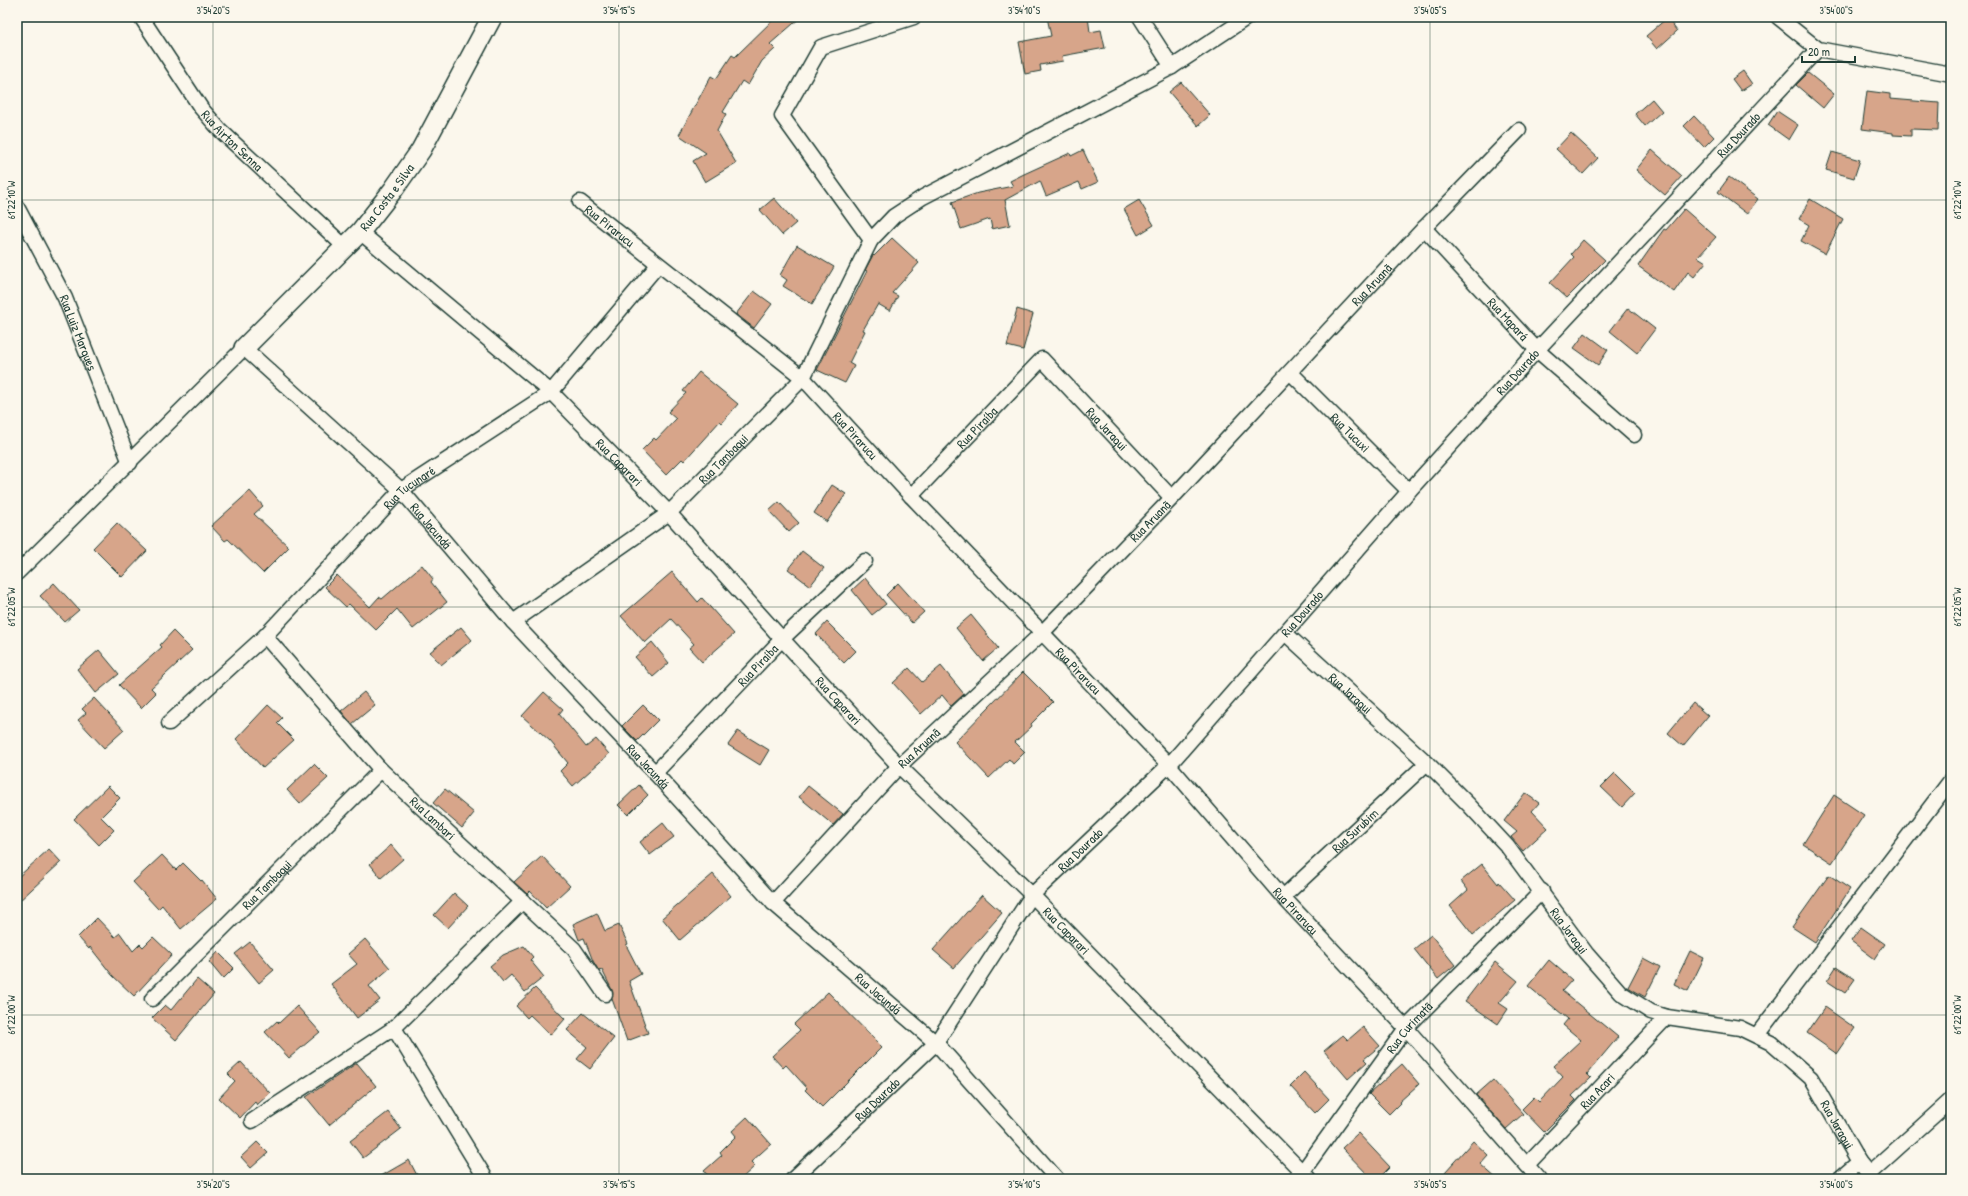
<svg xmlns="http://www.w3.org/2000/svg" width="1968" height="1196" viewBox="0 0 1968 1196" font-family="'Patrick Hand',sans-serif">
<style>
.building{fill:#d7a58a;stroke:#1f3d34}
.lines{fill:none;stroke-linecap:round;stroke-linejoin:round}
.street-casing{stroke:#1f3d34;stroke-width:17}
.secondary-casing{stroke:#1f3d34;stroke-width:22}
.street{stroke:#fbf7ec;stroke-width:14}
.secondary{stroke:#fbf7ec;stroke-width:19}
.ticks{fill:none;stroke:#1f3d34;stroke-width:1;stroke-opacity:0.45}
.labels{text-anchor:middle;stroke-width:4;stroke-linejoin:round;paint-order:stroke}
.street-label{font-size:13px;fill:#1f3d34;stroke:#fbf7ec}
.neatline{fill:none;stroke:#1f3d34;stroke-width:1.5}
.ticks-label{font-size:10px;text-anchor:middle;fill:#1f3d34}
</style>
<rect width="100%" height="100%" fill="#fbf7ec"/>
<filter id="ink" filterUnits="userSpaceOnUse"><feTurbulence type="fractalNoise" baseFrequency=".025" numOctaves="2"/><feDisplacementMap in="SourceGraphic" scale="8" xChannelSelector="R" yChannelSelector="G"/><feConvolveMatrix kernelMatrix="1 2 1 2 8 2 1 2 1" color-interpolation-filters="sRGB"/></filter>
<g filter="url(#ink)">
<!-- building -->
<path class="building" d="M776,17H801L770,44L775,49L762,61L748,85L742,81L723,112L726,114L717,131L736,163L705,182L693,161L706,153L679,135L711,76L716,79L732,55L735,57Z
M1047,17H1088L1090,32L1101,30L1105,48L1062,56L1063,61L1040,65L1041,71L1025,74L1019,42L1051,36Z
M1667,18L1677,31L1657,49L1646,36Z
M1743,71L1752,84L1741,91L1732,79Z
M1808,73L1834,94L1823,108L1796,85Z
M1181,82L1210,115L1198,126L1169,92Z
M1867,91L1890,94V99L1939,103L1938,130L1911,129V136L1893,135V133L1862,129Z
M1652,99L1662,111L1645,126L1635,114Z
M1777,111L1798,125L1789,140L1768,125Z
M1694,116L1714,137L1704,147L1684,126Z
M1571,133L1598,158L1583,174L1556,149Z
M1083,150L1098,182L1082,189L1079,182L1046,196L1040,181L1005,200L1010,225L992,229L990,219L961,229L952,202L978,193L1013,186L1010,181L1024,174L1070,153L1071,156Z
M1652,150L1682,176L1665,195L1636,170Z
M1832,152L1860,160L1854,178L1826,170Z
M1729,177L1758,199L1747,214L1718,192Z
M774,198L796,223L782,235L760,210Z
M1810,199L1843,219L1825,254L1801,241L1809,225L1799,219Z
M1139,200L1154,225L1138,235L1124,209Z
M1684,209L1716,237L1698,257L1706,262L1694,277L1688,272L1674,292L1638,266L1664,229L1666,230Z
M892,238L919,263L892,293L898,296L890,311L878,304L863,330L865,331L849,363L854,366L845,383L817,370L867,271L865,270L873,255L874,256Z
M1583,240L1605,260L1567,298L1550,283L1574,257L1571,254Z
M797,245L834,267L812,304L783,286L787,280L780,275Z
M754,291L772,304L754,328L736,314Z
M1628,308L1655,329L1637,353L1610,331Z
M1017,309L1033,314L1023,350L1007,346Z
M1585,333L1608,350L1598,365L1574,348Z
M699,372L738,404L722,423L720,421L684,461L682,459L666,475L642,450L654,438L656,440L676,419L668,412L686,393L683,391Z
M832,485L846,494L827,522L814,513Z
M250,491L263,506L254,514L289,547L263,573L228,539L225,541L211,526Z
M779,502L799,523L789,532L769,511Z
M117,523L147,551L122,577L93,548Z
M802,551L824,568L810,586L788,569Z
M422,565L433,579L431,582L447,602L413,629L397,609L376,630L349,604L346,607L325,587L337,575L370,607L379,597L382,599Z
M672,572L698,602L702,598L734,634L702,662L689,648L694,644L671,619L645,643L621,616Z
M865,578L886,604L872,615L852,590Z
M54,583L79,610L65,622L40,596Z
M898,583L924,612L912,623L886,595Z
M971,615L998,648L983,661L956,628Z
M827,622L856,651L844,663L816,634Z
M461,627L472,640L441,665L430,652Z
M173,631L192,650L151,688L156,693L141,708L119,685L162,647L160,645Z
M652,642L669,663L653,677L635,657Z
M99,650L119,674L96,693L77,669Z
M941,666L964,694L951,706L942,695L921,714L893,683L909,668L922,682Z
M1023,672L1053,702L1031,724L1032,726L1015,742L1025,752L1013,764L1009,759L989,778L955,742Z
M364,692L375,705L352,724L341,711Z
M544,692L563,709L559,714L586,747L596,739L609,754L573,786L560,771L568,763L550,741L522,716Z
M94,698L124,730L104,748L78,720L86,713L82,709Z
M1693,703L1708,716L1683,746L1668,733Z
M268,705L282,718L277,723L294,740L263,768L236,739Z
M643,705L658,720L637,741L622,726Z
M738,731L769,750L760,765L728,745Z
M314,764L328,778L300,804L287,790Z
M1615,773L1635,793L1622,807L1601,787Z
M639,785L648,795L628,815L618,805Z
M108,786L120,798L101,817L114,830L99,845L74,819Z
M808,786L843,814L833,825L799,797Z
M445,789L474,813L462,828L433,803Z
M1525,793L1539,803L1532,811L1548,828L1523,851L1511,837L1517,832L1504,821Z
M1834,795L1864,815L1832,863L1803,844Z
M663,823L674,837L650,855L640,842Z
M391,845L403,859L381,878L370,864Z
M49,849L61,862L17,903V878Z
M162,855L176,870L183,863L201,881L202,880L217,899L181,929L162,905L158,909L133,882Z
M542,856L570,886L546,908L530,891L527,894L514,882Z
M1482,864L1498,884L1499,882L1515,900L1473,935L1450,906L1468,890L1461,881Z
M713,874L731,896L680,940L662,918Z
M1829,875L1850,889L1815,942L1792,927Z
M454,893L468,906L448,928L434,915Z
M982,895L1002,913L954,968L933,950Z
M597,913L605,931L619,925L628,944L626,945L641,974L629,981L648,1033L627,1041L612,999V990L602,970L599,971L593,961L584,938L579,940L573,924Z
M97,918L115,937L120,933L133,951L140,944L143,947L153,937L172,955L134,996L112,975L90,947L89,949L78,937Z
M1861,927L1885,944L1875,959L1851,941Z
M1431,935L1455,965L1438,979L1414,949Z
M365,939L390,968L369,986L380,1000L357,1018L331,984L357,964L348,954Z
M250,942L274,970L259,983L235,954Z
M524,946L533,957L530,960L544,977L525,992L511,975L503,982L490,966L503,955Z
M1690,951L1704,958L1688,991L1674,984Z
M218,952L234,968L223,979L209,962Z
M1643,958L1660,967L1645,997L1628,987Z
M1549,960L1572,980L1562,991L1618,1037L1587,1074L1591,1078L1572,1096L1576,1100L1544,1132L1522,1109L1534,1097L1539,1102L1563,1077L1553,1066L1581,1040L1563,1025L1568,1019L1528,986Z
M1495,962L1518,981L1499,1003L1508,1009L1498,1024L1465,1001Z
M1836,967L1855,979L1845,993L1827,981Z
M197,979L214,994L176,1040L152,1018L165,1005L171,1010Z
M535,988L565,1019L551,1035L530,1015L527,1018L516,1006Z
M828,992L882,1047L822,1107L805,1090L807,1088L786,1065L783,1068L772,1056L800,1030L794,1024Z
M297,1006L320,1032L289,1058L265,1032L277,1021L279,1023Z
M1825,1007L1855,1028L1837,1054L1807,1033Z
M583,1013L614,1038L590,1069L577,1059L587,1047L567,1030Z
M1363,1027L1380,1046L1364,1059L1367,1062L1348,1079L1324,1051L1343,1035L1348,1040Z
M241,1062L270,1093L257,1105L255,1102L240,1118L219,1098L235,1081L228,1074Z
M357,1063L376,1086L329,1125L306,1097Z
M1402,1064L1419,1084L1399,1102L1400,1103L1389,1114L1369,1094Z
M1304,1072L1329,1099L1315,1113L1290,1086Z
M1493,1080L1523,1114L1506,1129L1476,1095Z
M388,1112L401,1129L363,1158L350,1141Z
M747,1117L771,1144L751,1162L755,1166L741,1179H711L704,1171L722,1155L720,1152L736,1136L732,1131Z
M1358,1133L1390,1167L1378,1179H1372L1342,1148Z
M1473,1141L1488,1155L1480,1164L1497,1179H1452L1445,1172Z
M257,1142L268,1153L251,1168L241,1157Z
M409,1160L419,1179H376Z"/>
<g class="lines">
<defs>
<g id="street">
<path id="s1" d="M141,17L201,108L220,130L344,246"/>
<path d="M1140,17L1172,67"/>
<path d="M1778,17L1818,49L1951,74"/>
<path id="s2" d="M580,202L803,378L911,496L1169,765L1283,897L1406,1028L1539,1179"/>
<path id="s3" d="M17,207L65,298L130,463"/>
<path id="s4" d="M1424,228L1537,350L1634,435"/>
<path id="s5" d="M360,232L551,392L669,513L782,639L899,766L1032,895L1309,1179"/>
<path d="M871,240L782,116L821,47L914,17"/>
<path id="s6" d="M1291,373L1409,491"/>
<path id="s7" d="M911,496L1042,359L1172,498"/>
<path id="s8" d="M17,573L244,348L401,490L513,622L655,773L773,903L936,1043L1057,1179"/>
<path id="s9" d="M513,622L669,513L803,378L871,240L894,216L923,197L1172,67L1248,17"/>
<path id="s10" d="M1285,633L1427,763L1469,805L1507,846L1586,953L1621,993L1651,1012L1667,1017L1740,1028L1771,1043L1811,1078L1859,1162L1869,1174L1871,1179"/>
<path id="s11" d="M265,636L381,770L574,949L605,994"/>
<path id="s12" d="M169,723L265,636L401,490L551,392L658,265"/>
<path id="s13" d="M655,773L782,639L865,561"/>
<path id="s14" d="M1283,897L1427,763"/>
<path id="s15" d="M773,903L899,766L1042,633L1172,498L1424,228L1519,130"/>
<path id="s16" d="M152,999L381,770"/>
<path d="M394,1028L486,1179"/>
<path d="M1757,1035L1951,780"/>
<path d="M252,1121L394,1028L523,901"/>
<path id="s17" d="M1527,1165L1667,1017"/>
<path d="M1869,1174L1951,1100"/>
<path id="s18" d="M793,1179L936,1043L1032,895L1169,765L1409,491L1537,350L1818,49"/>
<path id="s19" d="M1295,1179L1303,1171L1406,1028L1542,891"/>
<path d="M1839,1179L1859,1162"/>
</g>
<g id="secondary">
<path id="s20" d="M244,348L360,232L393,190L421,150L492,17"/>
</g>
</defs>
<!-- street casing -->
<use href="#street" class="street-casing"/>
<!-- secondary casing -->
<use href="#secondary" class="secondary-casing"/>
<!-- street -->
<use href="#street" class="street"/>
<!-- secondary -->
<use href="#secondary" class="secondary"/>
</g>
</g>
<!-- ticks -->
<path class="ticks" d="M213,17V1179M619,17V1179M1024,17V1179M1430,17V1179M1836,17V1179M17,200H1951M17,607H1951M17,1015H1951"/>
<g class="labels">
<!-- street labels -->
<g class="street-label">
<text dy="5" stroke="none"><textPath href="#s18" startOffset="1412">Rua Dourado</textPath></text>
<text dy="5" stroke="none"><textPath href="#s1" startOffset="154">Rua Airton Senna</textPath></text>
<text dy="5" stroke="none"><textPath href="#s20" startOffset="208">Rua Costa e Silva</textPath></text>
<text dy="5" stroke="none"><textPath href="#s2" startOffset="38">Rua Pirarucu</textPath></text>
<text dy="5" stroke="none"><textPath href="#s15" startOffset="861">Rua Aruanã</textPath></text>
<text dy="5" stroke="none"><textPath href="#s4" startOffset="124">Rua Mapará</textPath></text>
<text dy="5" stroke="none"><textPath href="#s3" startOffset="140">Rua Luiz Marques</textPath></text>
<text dy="5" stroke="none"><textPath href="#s18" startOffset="1088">Rua Dourado</textPath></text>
<text dy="5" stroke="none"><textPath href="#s7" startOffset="95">Rua Piraíba</textPath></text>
<text dy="5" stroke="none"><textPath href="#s7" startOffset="285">Rua Jaraqui</textPath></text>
<text dy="5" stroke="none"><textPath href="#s6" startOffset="84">Rua Tucuxi</textPath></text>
<text dy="5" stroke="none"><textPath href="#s2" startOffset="362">Rua Pirarucu</textPath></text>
<text dy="5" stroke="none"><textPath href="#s9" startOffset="267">Rua Tambaqui</textPath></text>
<text dy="5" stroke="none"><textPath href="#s5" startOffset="347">Rua Caparari</textPath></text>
<text dy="5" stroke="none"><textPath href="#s12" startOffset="337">Rua Tucunaré</textPath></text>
<text dy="5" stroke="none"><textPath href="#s15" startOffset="537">Rua Aruanã</textPath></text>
<text dy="5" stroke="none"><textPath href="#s8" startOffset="578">Rua Jacundá</textPath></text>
<text dy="5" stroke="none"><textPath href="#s18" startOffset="764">Rua Dourado</textPath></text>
<text dy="5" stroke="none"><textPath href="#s13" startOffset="149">Rua Piraíba</textPath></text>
<text dy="5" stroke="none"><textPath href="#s2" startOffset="686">Rua Pirarucu</textPath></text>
<text dy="5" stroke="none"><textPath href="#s10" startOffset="89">Rua Jaraqui</textPath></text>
<text dy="5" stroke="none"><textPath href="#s5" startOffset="671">Rua Caparari</textPath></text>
<text dy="5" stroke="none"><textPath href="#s15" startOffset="213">Rua Aruanã</textPath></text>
<text dy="5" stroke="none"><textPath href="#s8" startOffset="902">Rua Jacundá</textPath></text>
<text dy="5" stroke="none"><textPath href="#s11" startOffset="248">Rua Lambari</textPath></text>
<text dy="5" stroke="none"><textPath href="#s14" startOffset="98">Rua Surubim</textPath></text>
<text dy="5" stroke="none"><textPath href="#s18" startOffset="440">Rua Dourado</textPath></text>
<text dy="5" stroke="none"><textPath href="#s16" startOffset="162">Rua Tambaqui</textPath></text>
<text dy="5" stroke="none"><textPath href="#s2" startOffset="1010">Rua Pirarucu</textPath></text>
<text dy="5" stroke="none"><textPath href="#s5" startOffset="995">Rua Caparari</textPath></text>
<text dy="5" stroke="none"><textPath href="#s10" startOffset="413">Rua Jaraqui</textPath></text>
<text dy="5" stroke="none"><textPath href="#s8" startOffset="1226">Rua Jacundá</textPath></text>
<text dy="5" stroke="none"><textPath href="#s19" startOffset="190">Rua Curimatã</textPath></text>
<text dy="5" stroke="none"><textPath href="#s17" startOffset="102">Rua Acari</textPath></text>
<text dy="5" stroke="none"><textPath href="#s18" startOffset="116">Rua Dourado</textPath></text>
<text dy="5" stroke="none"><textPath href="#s10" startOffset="761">Rua Jaraqui</textPath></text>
</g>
</g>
<!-- margin -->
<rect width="1968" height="1196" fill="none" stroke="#fbf7ec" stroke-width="44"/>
<!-- scale -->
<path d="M1802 56v6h53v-6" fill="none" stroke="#1f3d34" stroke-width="2"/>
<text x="1808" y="56" font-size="12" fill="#1f3d34" stroke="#fbf7ec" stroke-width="3" paint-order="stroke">20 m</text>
<rect x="22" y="22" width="1924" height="1152" class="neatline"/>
<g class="ticks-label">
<text x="213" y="14">3°54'20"S</text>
<text x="619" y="14">3°54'15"S</text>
<text x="1024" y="14">3°54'10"S</text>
<text x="1430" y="14">3°54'05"S</text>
<text x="1836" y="14">3°54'00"S</text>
<text transform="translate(1957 200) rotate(-90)" y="4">61°22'10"W</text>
<text transform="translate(11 200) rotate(-90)" y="4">61°22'10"W</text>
<text transform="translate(1957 607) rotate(-90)" y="4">61°22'05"W</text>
<text transform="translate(11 607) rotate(-90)" y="4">61°22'05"W</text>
<text transform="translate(1957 1015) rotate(-90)" y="4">61°22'00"W</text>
<text transform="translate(11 1015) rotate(-90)" y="4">61°22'00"W</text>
<text x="213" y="1188">3°54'20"S</text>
<text x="619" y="1188">3°54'15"S</text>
<text x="1024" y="1188">3°54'10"S</text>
<text x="1430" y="1188">3°54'05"S</text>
<text x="1836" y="1188">3°54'00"S</text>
</g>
</svg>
